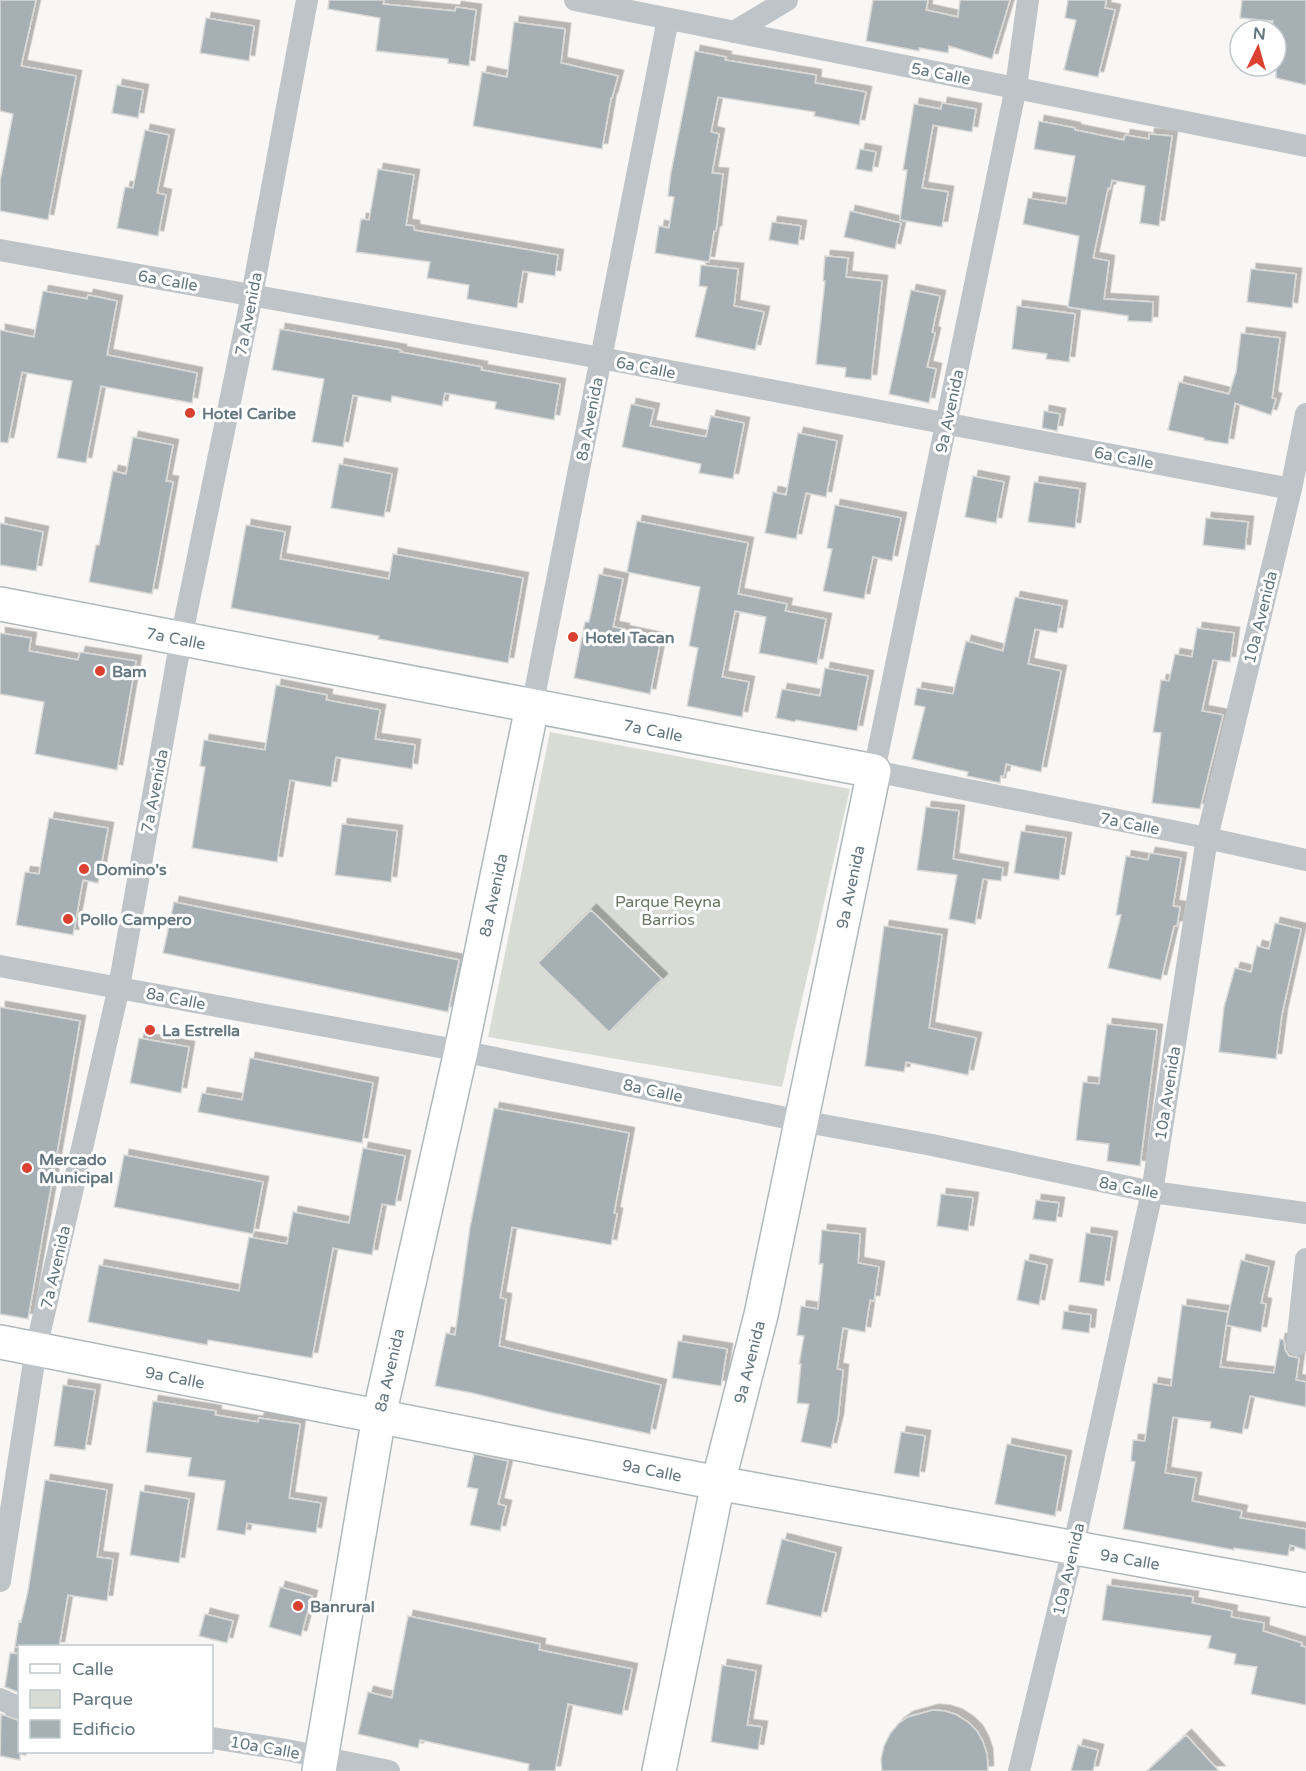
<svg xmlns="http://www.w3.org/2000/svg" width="1306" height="1771" viewBox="0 0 1306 1771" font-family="'Varela Round',sans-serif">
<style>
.green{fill:#d8dcd4}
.building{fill:#a6b0b4;stroke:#d9d9d7;stroke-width:1.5;filter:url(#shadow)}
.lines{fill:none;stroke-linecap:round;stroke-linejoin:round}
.secondary-casing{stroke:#b1b8bb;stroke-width:36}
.street{stroke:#bec4c7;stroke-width:22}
.secondary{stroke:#fff;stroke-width:33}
.poi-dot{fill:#db4131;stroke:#fff;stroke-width:2}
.labels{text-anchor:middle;stroke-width:6;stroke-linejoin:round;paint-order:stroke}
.street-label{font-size:16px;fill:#64777f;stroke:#fff}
.poi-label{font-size:16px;font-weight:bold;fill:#64777f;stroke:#fff;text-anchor:start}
.park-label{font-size:16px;fill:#697763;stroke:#fff}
</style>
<defs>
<filter id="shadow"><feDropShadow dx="5.5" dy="-5.5" stdDeviation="0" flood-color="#0004"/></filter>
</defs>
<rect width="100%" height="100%" fill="#f8f7f5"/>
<!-- green -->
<path class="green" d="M550,732L850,789L782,1087L488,1037Z"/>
<!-- building -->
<path class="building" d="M0,0H36L21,66L76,76L48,220L0,211V181L13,114L0,111Z
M329,0H384L383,4L455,11L456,7L476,10L469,66L448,63V59L376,51L380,18L328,9Z
M873,0H928L926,10L958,17L960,0H1010L992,59L949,46L948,53L919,48V51L866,41Z
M1068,0H1106L1105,8L1115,10L1098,77L1064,70L1076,20L1065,18Z
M1242,0H1306V85L1276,78V30H1271L1273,21L1240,18Z
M206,18L254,26L249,61L200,53Z
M514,22L565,29L561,63L618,76L612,98H611L602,149L473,126L482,72L507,77Z
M695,51L726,57L725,60L816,75L815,83L866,92L859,125L814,116L815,112L718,97L711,132L719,134L712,173L723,174L716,231H714L709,262L655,253L659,226L669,228L674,197L668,196L671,172Z
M117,85L143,90L138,118L112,113Z
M942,103L976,109L972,132L933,125L922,188L948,192L942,227L900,220L907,170H903L914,104L941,109Z
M1039,121L1075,128V130L1124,140L1125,135L1149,139V134L1172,136L1159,226L1140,223L1145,186L1112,180L1110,189L1108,188L1093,258L1109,261L1104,299L1153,302L1152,322L1128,321V316L1068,307L1079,236L1023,224L1028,198L1066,204L1075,156L1034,149Z
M145,130L169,135L157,193L166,195L158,236L117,228L125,187L133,188Z
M860,149L876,152L872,172L856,169Z
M378,169L414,175L406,225L414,226V230L558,255L555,276L523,271L517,308L467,299L469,285L427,278L430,262L356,252L361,219L369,220Z
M850,211L901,223L895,249L844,237Z
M772,222L801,226L798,245L769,240Z
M825,256L848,258L846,277L882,281L871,380L845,377L846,368L816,364L825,281H823Z
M701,265L738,269L734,306L764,312L755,350L695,337L707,287L699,286Z
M1251,269L1296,274L1292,308L1247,302Z
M911,290L940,296L932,332L935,333L927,367L936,369L929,403L889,394Z
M43,291L87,299L88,295L117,301L107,355L197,373L192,403L101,386L86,463L57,458L72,381L22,372L8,443L0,442V330L34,337Z
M1017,306L1075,314L1069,362L1046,359L1047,354L1012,349Z
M280,329L401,350L400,352L482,367L481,370L560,384L554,420L495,409L496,402L445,393L442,406L392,396L391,402L353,395L343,447L312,442L324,379L272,370Z
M1241,333L1280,338L1272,398L1276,399L1271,415L1235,403L1228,444L1204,440V438L1168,430L1179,382L1229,394L1236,372Z
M631,404L654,409L650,426L706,437L711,416L744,423L733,479L699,473L701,464L622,447Z
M1044,411L1060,414L1057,431L1042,428Z
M798,433L837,441L826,497L806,493L796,539L765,533L773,492L786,495Z
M133,437L173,445L166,481L173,482L152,594L89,582L96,545H99L113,471L126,474Z
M339,464L392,474L384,517L331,508Z
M973,476L1004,482L996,523L965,517Z
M1034,482L1080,489L1075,528L1028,522Z
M835,505L901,518L892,561L873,557L864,599L823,591L832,549L827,548Z
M1206,518L1248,522L1245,550L1203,545Z
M637,521L748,543L738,594L787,604L785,611L826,619L817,664L759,653L766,617L735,611L722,677L749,682L742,717L687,706L698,648L689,646L700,587L627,572Z
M0,523L43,532L36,571L0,565Z
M246,525L285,532L280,559L389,579L393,554L523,578L508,663L378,639L379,636L231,608Z
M599,574L623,579L613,627L624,629L623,631L661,639L650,694L574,678L585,622H589Z
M1015,597L1062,606L1057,633L1035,629L1028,664L1061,671L1041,772L1006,764L1004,776H1001L1000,783L967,776L968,772L912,759L925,707L914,705L917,688L953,694L966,641L1003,651Z
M1197,628L1234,633L1230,662L1213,660L1202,711L1223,715L1200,809L1152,803L1161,733L1153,732L1161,680L1169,681L1175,654L1192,657Z
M0,633L31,638L29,651L78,660L80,652L136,661L117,770L35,754L44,702L0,694Z
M825,668L868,676L857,731L796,720L795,722L776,718L782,689L820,696Z
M276,685L327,695L326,700L380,710L375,739L415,745L412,769L336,757L331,787L290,780L277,862L192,848L205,767L200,766L204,740L265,750Z
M926,807L959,811L953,859L1003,868L1001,881L983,879L975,924L949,919L957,875L917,870Z
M49,818L108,828L98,883L83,880L73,935L16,925L25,872L39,874Z
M342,824L397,831L391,882L335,875Z
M1021,831L1066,838L1059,880L1014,873Z
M1150,853L1181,858L1173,906L1180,907L1177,926H1174L1161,980L1108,968L1121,915H1116L1126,856L1148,860Z
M174,902L459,960L448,1012L163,953Z
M591,910L662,979L609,1032L538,963Z
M1275,923L1301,929L1282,1014L1276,1059L1219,1052L1224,1007L1235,968L1251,972L1257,946L1269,949Z
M884,926L942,935L929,1028L976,1038L968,1075L906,1062L904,1072L865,1066Z
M0,1007L80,1021L28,1319L0,1314Z
M1107,1024L1157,1030L1140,1166L1107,1161L1109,1144L1076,1140L1083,1082L1099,1084Z
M139,1038L189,1047L181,1093L130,1083Z
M250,1058L373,1083L362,1143L198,1112L202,1093L242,1100Z
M494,1108L629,1133L614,1213L617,1214L611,1245L512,1227L500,1298L506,1299L499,1346L661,1385L650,1434L549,1412L472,1393L435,1386L446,1333L455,1335L470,1227Z
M363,1148L405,1156L395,1206L382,1204L372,1255L333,1248L312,1358L208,1340L207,1345L88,1322L99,1265L239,1291L249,1237L287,1244L293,1212L349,1223Z
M124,1155L263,1182L253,1234L114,1207Z
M941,1194L973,1198L968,1231L937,1226Z
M1036,1200L1059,1203L1056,1222L1033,1219Z
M822,1230L860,1234L858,1263L879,1267L874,1301L870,1300L865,1332L843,1328L837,1369L843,1370L838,1419L831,1448L801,1442L809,1404L797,1403L801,1364H799L804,1336L797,1335L801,1306L818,1309L823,1264H819Z
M1086,1233L1112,1237L1104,1286L1079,1282Z
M1025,1260L1047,1265L1039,1305L1017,1300Z
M1241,1260L1269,1267L1261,1303L1266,1304L1261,1332L1226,1325Z
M1182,1305L1228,1312L1220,1367L1274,1373L1280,1339L1284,1340L1285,1350L1289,1356L1299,1358L1296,1380L1306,1382V1407L1250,1396L1242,1434L1210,1428L1211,1422L1173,1417L1165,1473L1196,1478L1192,1501L1242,1511L1240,1518L1306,1529V1550L1290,1545L1288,1556L1234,1548V1550L1123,1529L1135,1462L1131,1461L1133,1440L1145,1441L1153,1383L1171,1386Z
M1064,1311L1091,1315L1089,1333L1062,1329Z
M678,1341L727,1349L721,1386L672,1378Z
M63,1385L95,1390L85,1450L54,1446Z
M153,1401L216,1411L215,1415L258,1422L259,1418L300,1424L289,1498L321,1503L316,1533L247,1523L245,1535L217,1530L225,1481L188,1476L191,1458L146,1452Z
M901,1432L925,1436L919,1477L894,1473Z
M1007,1444L1066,1456L1055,1516L995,1504Z
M474,1454L508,1461L498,1504L506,1506L500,1531L470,1525L478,1489L467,1487Z
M45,1480L107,1490L97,1557L113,1559L107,1601L68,1595L59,1647H15L19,1621L21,1622L28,1591Z
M140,1491L189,1499L179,1563L130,1555Z
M782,1539L836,1553L821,1617L766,1604Z
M1107,1585L1193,1597L1192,1603L1232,1611L1231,1617L1264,1623L1263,1631L1302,1643L1301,1646L1306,1647V1705L1251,1694L1257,1667L1234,1664L1236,1654L1208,1648L1211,1636L1102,1620Z
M280,1587L312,1596L301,1636L269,1627Z
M205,1614L233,1621L227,1643L199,1636Z
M408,1616L540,1644L539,1650L632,1669L622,1715L568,1704L555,1771H528L529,1764L420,1740L418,1748L358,1734L368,1692L392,1698Z
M10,1653L20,1654V1693L5,1687Z
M722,1665L756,1671L747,1725L762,1727L758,1750L711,1742Z
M933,1710L945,1711L957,1715L968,1722L977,1731L983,1742L987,1754L988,1771H882L881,1759L884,1746L890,1734L898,1724L908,1717Z
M1,1714L20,1721V1760L0,1756Z
M1186,1735L1219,1771H1147Z
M1078,1745L1098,1750L1093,1771H1071Z"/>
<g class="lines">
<defs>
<path id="secondary" d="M0,604L874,771L761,1315L718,1483L659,1771
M0,1342L718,1483L1306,1590
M319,1771L379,1416L461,1051L532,707"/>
</defs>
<!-- secondary casing -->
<use href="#secondary" class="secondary-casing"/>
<!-- street -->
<path class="street" d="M575,0L1306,146
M1028,0L1016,87L874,771L1207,838L1306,860
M734,32L787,0
M0,250L601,358L1291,489
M532,707L668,19
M0,966L461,1051L801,1121L932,1145L1152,1192L1306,1213
M1297,1345L1306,1259
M0,1581L36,1349L119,987L181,639L252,295L307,0
M0,1699L20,1708
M212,1738L287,1750L389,1771
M1019,1771L1073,1549L1152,1192L1207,838L1291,489L1306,414"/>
<!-- secondary -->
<use href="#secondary" class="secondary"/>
</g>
<!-- markers -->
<g class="poi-dot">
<circle cx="190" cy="413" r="6"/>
<circle cx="573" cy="637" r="6"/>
<circle cx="100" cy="671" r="6"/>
<circle cx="84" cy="869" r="6"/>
<circle cx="68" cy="919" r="6"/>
<circle cx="150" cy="1030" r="6"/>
<circle cx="27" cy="1168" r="6"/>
<circle cx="298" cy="1606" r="6"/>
</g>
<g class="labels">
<!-- street labels -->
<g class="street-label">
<text transform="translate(941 73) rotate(11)" y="6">5a Calle</text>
<text transform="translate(168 280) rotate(10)" y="6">6a Calle</text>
<text transform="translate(248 314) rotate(-79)" y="6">7a Avenida</text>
<text transform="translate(646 367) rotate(11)" y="6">6a Calle</text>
<text transform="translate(949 411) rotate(-78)" y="6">9a Avenida</text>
<text transform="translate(589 419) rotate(-79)" y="6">8a Avenida</text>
<text transform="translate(1124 457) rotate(11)" y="6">6a Calle</text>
<text transform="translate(1260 617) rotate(-76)" y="6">10a Avenida</text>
<text transform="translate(176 638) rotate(11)" y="6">7a Calle</text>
<text transform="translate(653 730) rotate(11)" y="6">7a Calle</text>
<text transform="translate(154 791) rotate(-79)" y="6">7a Avenida</text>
<text transform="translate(1130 823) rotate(11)" y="6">7a Calle</text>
<text transform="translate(850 887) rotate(-78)" y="6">9a Avenida</text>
<text transform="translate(493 895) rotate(-78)" y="6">8a Avenida</text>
<text transform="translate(176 998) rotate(11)" y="6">8a Calle</text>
<text transform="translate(653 1090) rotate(12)" y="6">8a Calle</text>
<text transform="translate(1167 1093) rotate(-81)" y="6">10a Avenida</text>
<text transform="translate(1129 1187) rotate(11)" y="6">8a Calle</text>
<text transform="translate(55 1267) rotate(-77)" y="6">7a Avenida</text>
<text transform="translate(749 1362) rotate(-76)" y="6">9a Avenida</text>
<text transform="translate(389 1370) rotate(-77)" y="6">8a Avenida</text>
<text transform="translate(175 1377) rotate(11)" y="6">9a Calle</text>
<text transform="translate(652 1470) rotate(11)" y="6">9a Calle</text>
<text transform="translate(1130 1559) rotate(10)" y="6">9a Calle</text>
<text transform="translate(1068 1569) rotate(-77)" y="6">10a Avenida</text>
<text transform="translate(265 1747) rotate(10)" y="6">10a Calle</text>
</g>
<!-- poi labels -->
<g class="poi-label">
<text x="202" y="419">Hotel Caribe</text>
<text x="585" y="643">Hotel Tacan</text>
<text x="112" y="677">Bam</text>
<text x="96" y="875">Domino's</text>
<text x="80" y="925">Pollo Campero</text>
<text x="162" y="1036">La Estrella</text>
<text x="39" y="1165">Mercado<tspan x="39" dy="18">Municipal</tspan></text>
<text x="310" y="1612">Banrural</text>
</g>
<!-- park labels -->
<g class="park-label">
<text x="668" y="907">Parque Reyna<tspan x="668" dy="18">Barrios</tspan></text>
</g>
</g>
<!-- legend -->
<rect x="18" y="1645" width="195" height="108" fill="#ffffff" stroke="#c1c9cc" stroke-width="1.5"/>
<rect x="30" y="1664" width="30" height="9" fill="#ffffff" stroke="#c1c9cc" stroke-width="1.5"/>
<text x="72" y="1675" font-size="18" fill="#64777f">Calle</text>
<rect x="30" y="1690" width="30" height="18" fill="#d8dcd4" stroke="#c1c9cc" stroke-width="1.5"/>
<text x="72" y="1705" font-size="18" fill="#64777f">Parque</text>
<rect x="30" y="1720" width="30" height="18" fill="#a6b0b4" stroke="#c1c9cc" stroke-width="1.5"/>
<text x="72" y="1735" font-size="18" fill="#64777f">Edificio</text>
<!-- north arrow -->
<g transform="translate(1258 48) rotate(5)"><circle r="28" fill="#ffffff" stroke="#c1c9cc" stroke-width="1.5"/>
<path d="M0-4.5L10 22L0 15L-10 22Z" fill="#db4131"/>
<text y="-9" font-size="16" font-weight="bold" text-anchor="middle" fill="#64777f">N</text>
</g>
</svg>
